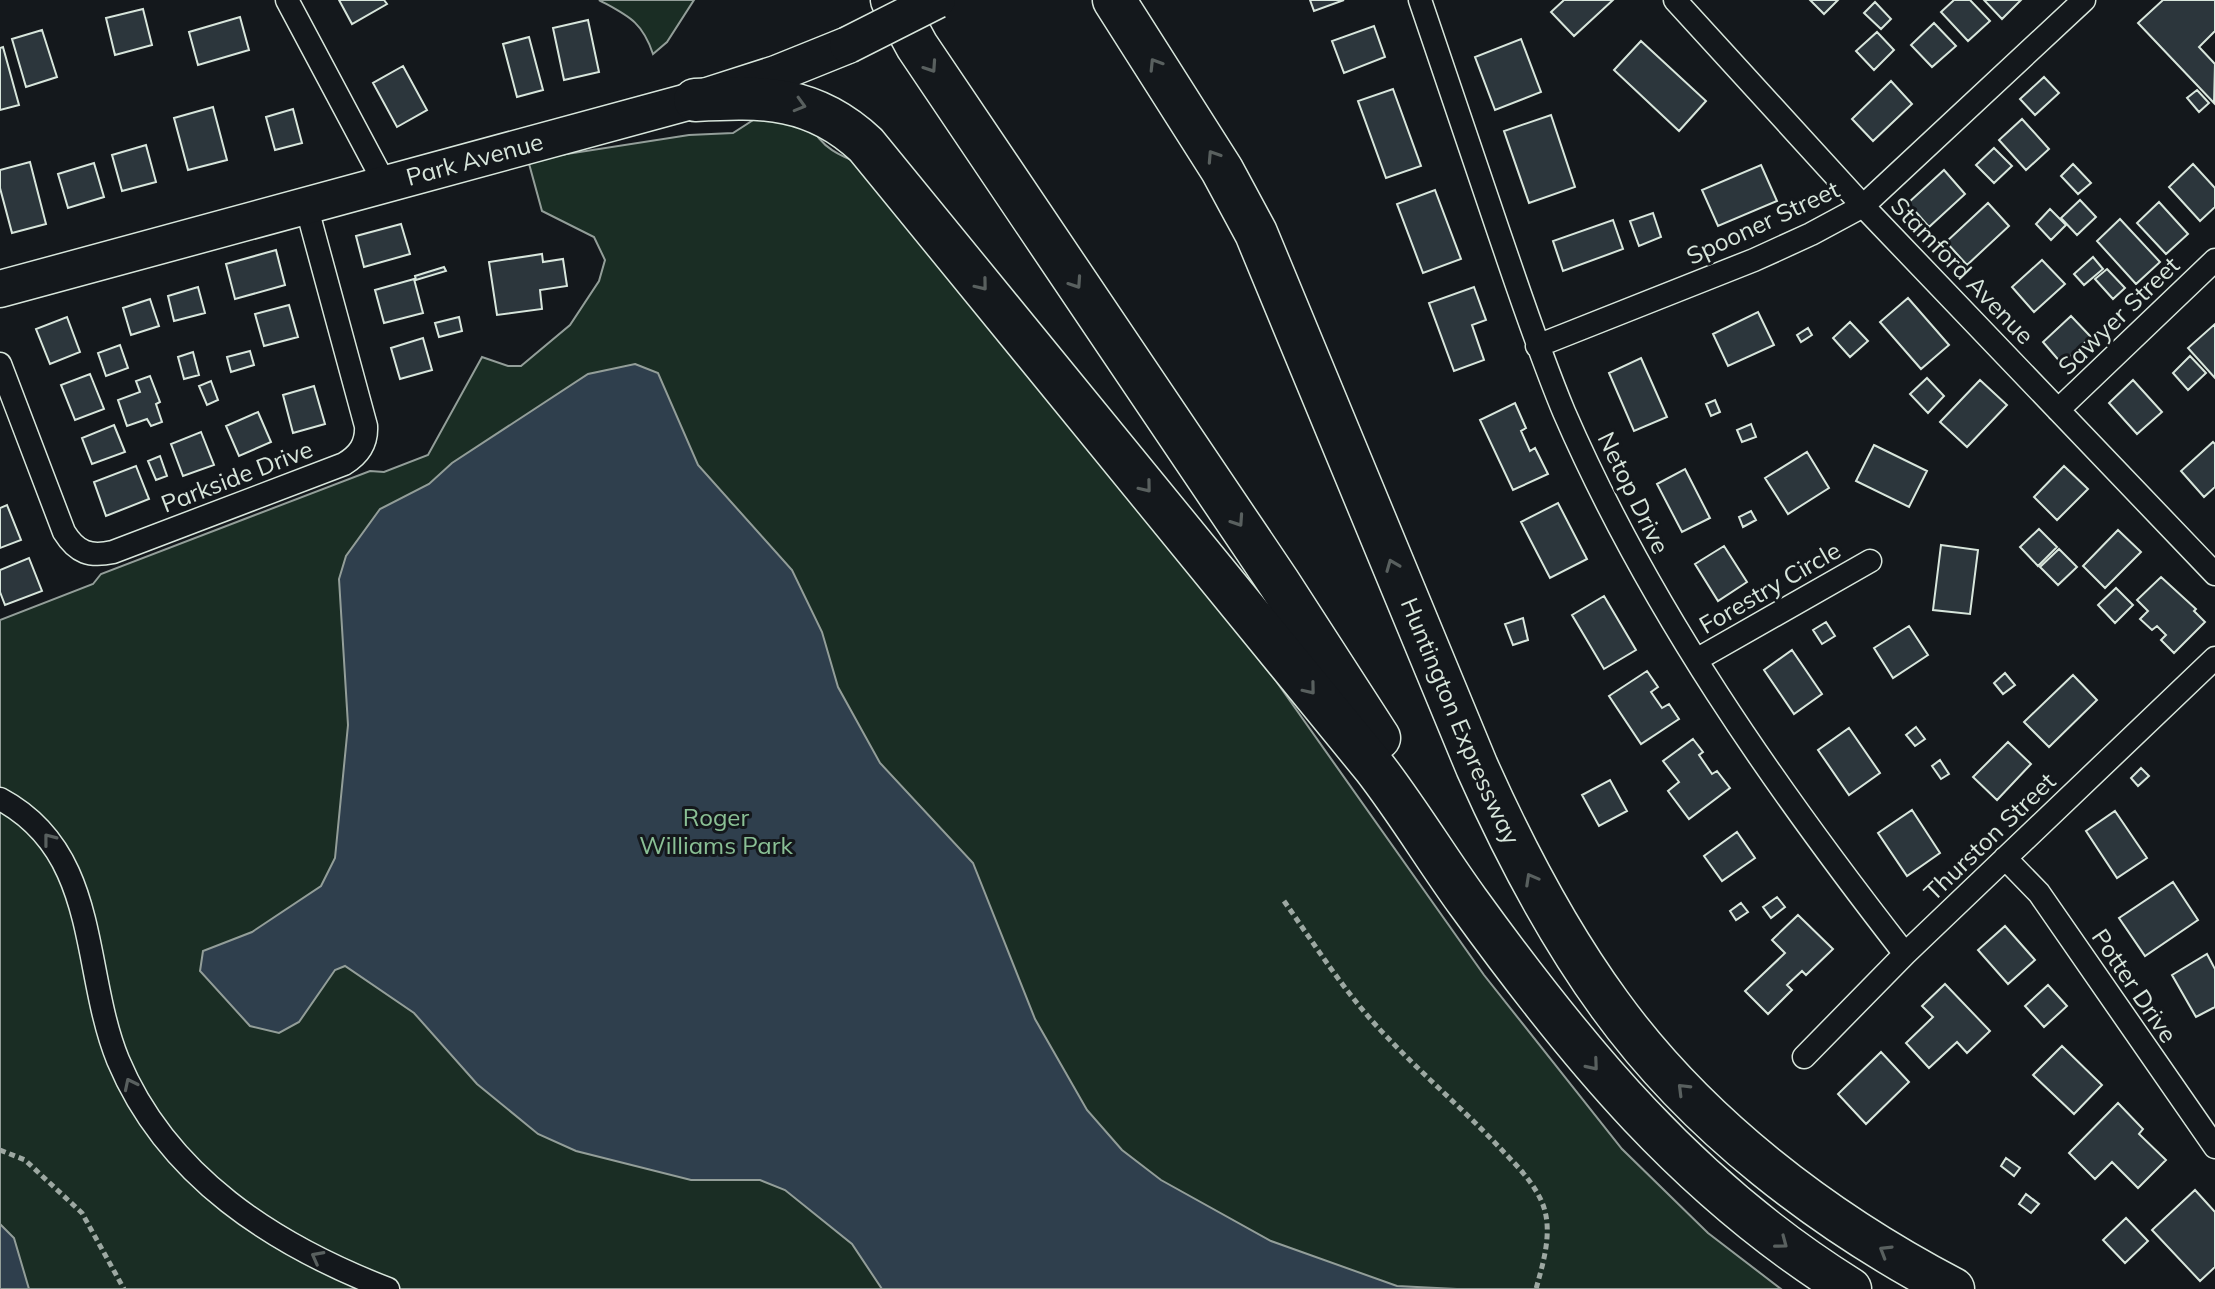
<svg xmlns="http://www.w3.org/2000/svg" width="2215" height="1289" viewBox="0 0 2215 1289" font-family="Mulish,sans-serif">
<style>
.green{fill:#1a2d24;stroke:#939e99;stroke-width:2}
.water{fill:#2f3f4d;stroke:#939e99;stroke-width:2}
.building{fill:#2c363c;stroke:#d8e6dc;stroke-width:2}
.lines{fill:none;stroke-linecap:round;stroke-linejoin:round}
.street-casing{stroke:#d8e6dc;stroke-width:25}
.primary-casing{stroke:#d8e6dc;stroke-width:39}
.highway-casing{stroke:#d8e6dc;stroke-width:45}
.path{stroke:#9da8a2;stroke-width:5;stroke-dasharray:6 4;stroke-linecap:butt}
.street{stroke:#14181c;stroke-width:22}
.primary{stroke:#14181c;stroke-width:36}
.highway{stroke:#14181c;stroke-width:42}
.primary-bridge-casing{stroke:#d8e6dc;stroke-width:39;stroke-linecap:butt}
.primary-bridge{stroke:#14181c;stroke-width:36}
.oneway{stroke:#59605f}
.labels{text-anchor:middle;stroke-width:6;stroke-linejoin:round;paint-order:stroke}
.street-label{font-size:24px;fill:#d8e6dc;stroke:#14181c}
.park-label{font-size:24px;fill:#8ac095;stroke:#14181c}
</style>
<rect width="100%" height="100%" fill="#14181c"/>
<!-- green -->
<path class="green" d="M599,0H694L667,42L653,54C642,21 628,16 599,0Z
M761,115L810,124C821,148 840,156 864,165L1276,681L1484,975L1622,1149L1708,1233L1781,1289H0V620L93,584L101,574L370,471L384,472L428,455L482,357L508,366H521L570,325L599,281L605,260L594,237L542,211L528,160L689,135L733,133Z"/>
<!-- water -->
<path class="water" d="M635,364L658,373L698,465L792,570L822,632L838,687L880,763L973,863L1035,1019L1087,1110L1122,1150L1161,1180L1271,1241L1397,1286L1457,1289H882L852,1244L785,1190L760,1180H691L576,1151L538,1134L477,1084L414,1013L345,966L335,970L299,1022L279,1033L250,1026L200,971L203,951L252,932L321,886L335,858L348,725L339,579L346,556L380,509L429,484L452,463L588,374Z
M0,1224L14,1238L29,1289H0Z"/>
<!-- building -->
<path class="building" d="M339,0H384L387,4L352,24Z
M1310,0H1344L1314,11Z
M1564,0H1613L1574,36L1551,12Z
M1810,0H1838L1824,14Z
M1954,0H1970L1990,21L1968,41L1941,12Z
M1984,0H2021L2002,19Z
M2163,0H2215V31L2199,47L2215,64L2214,103L2138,23Z
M1875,2L1891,19L1881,29L1864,13Z
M143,9L152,45L115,55L106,18Z
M240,17L249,50L198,65L189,32Z
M588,20L599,72L564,80L553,28Z
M1934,23L1956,46L1932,67L1911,45Z
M1374,26L1385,57L1344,73L1332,41Z
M42,30L57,77L26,87L12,39Z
M1877,32L1894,50L1874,70L1856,51Z
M529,37L543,90L517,97L503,44Z
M1521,39L1541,92L1495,110L1475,57Z
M1641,41L1706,101L1679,131L1614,70Z
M3,47L19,105L0,110V48Z
M403,66L427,110L397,127L373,83Z
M2044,77L2059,93L2035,115L2020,99Z
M1891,81L1912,104L1873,141L1852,119Z
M1393,89L1421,166L1386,178L1358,101Z
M2197,90L2209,103L2199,112L2187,98Z
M213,107L227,160L188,170L174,118Z
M293,109L302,143L275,150L266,117Z
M1551,115L1575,187L1529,203L1504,131Z
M2022,119L2049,149L2026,170L1999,140Z
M146,145L156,182L122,191L112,155Z
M1994,148L2012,166L1994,183L1976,165Z
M30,162L46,224L12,233L0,188V170Z
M94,163L104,197L68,208L58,174Z
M2073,164L2091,183L2078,194L2061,176Z
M2193,164L2215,188V207L2200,221L2169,187Z
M1761,165L1777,201L1718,226L1702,190Z
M1944,170L1965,194L1929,227L1908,203Z
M1435,190L1461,259L1423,273L1397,204Z
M2080,200L2096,217L2077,235L2061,218Z
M2159,202L2188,234L2166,254L2137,223Z
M1988,203L2009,226L1967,265L1946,242Z
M2050,209L2066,225L2051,240L2036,224Z
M1653,213L1661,237L1639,246L1630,221Z
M2120,219L2160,262L2136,284L2097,241Z
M1613,220L1623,249L1563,271L1553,241Z
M401,224L410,254L364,267L356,236Z
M276,250L285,285L235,299L226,264Z
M542,254L543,262L563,259L567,286L540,290L542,309L497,315L489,262Z
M2093,257L2103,269L2084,285L2074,274Z
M2042,260L2065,284L2034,312L2012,287Z
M444,267L446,271L416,280L415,276Z
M2107,269L2125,288L2113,299L2095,279Z
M414,279L423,313L384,323L375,290Z
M198,287L205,313L174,321L168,296Z
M1474,287L1486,320L1472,325L1484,360L1454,371L1429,303Z
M1908,298L1949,345L1921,369L1880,322Z
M150,299L159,326L131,335L123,308Z
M289,305L298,337L264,346L255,314Z
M1758,312L1774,345L1728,366L1713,334Z
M2071,316L2091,337L2062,364L2043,342Z
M67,317L80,352L50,364L36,329Z
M459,317L462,331L439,337L435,323Z
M1850,322L1868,341L1850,357L1833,338Z
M2215,324V378L2188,348Z
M1808,328L1812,335L1801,342L1797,335Z
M423,338L432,370L400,379L391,348Z
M120,345L128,368L106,376L98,353Z
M250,351L254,365L231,372L227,357Z
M193,352L199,375L184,379L178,357Z
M2190,356L2206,373L2188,390L2173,373Z
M1641,358L1667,417L1634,431L1609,373Z
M90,374L104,409L75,420L61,385Z
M150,376L160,402L156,404L162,422L151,426L147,419L127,426L118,400L140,392L136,381Z
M1927,378L1944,396L1928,413L1910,394Z
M1980,380L2007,405L1967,447L1940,422Z
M2133,380L2162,412L2137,434L2109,403Z
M211,381L218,400L207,405L199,386Z
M314,386L325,424L293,433L283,395Z
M1715,400L1720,412L1711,416L1706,404Z
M1515,403L1526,428L1521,431L1530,451L1535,448L1548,474L1513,490L1480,420Z
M258,412L271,442L239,456L226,426Z
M1751,424L1756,437L1742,442L1737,430Z
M114,425L125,452L92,464L82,438Z
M201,432L214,465L183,476L171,444Z
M2213,442L2215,444V487L2204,497L2181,471Z
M1874,445L1927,471L1909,507L1856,481Z
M1807,452L1829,488L1788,514L1765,478Z
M160,456L167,476L156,480L148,461Z
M136,466L149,499L106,516L94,482Z
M2064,466L2088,489L2057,520L2034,497Z
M1685,469L1710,518L1682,532L1657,484Z
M1558,503L1587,559L1550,578L1521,522Z
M7,505L21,540L0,548V508Z
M1751,511L1756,520L1743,527L1739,517Z
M2039,529L2057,547L2038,566L2020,547Z
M2118,530L2141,552L2105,588L2083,566Z
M1941,545L1978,550L1970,614L1933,610Z
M1724,546L1747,582L1718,601L1695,564Z
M2059,549L2077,567L2058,585L2040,567Z
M29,558L42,591L5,605L0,592V570Z
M2161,577L2196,609L2194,611L2205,622L2174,653L2161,640L2166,635L2157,626L2152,630L2140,619L2148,611L2137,600Z
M2116,588L2133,605L2115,623L2098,605Z
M1604,596L1636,650L1604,669L1572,615Z
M1523,618L1528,640L1513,645L1505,624Z
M1826,622L1835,636L1822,644L1813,630Z
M1909,626L1928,655L1893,678L1874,648Z
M1792,650L1822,694L1794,714L1764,670Z
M1647,671L1658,687L1651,692L1662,708L1669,704L1679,719L1641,744L1609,696Z
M2005,673L2015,685L2003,694L1994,683Z
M2073,675L2097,700L2049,747L2024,722Z
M1916,727L1925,739L1915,746L1906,735Z
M1849,728L1880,773L1849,795L1818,750Z
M1693,739L1703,752L1699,755L1712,774L1717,771L1730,788L1689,819L1668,791L1679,782L1663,761Z
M2008,742L2031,764L1997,800L1973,777Z
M1940,760L1949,774L1941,779L1932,766Z
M2141,768L2149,776L2138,786L2131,778Z
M1610,780L1627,811L1599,826L1582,795Z
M1912,810L1940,853L1907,876L1878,833Z
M2115,811L2147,858L2117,878L2086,831Z
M1737,832L1755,858L1722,881L1704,856Z
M2173,882L2198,920L2145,956L2119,918Z
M1777,897L1785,907L1771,918L1763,907Z
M1741,903L1748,912L1736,920L1730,911Z
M1798,915L1833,949L1806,975L1802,971L1787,985L1792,990L1768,1014L1745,991L1785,953L1772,940Z
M2005,926L2035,960L2008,984L1978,950Z
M2207,954L2215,969V1007L2196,1017L2172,975Z
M1945,984L1990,1031L1967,1053L1957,1042L1929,1068L1906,1043L1933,1017L1922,1006Z
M2048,985L2067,1006L2044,1027L2025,1006Z
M2062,1046L2102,1085L2074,1114L2033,1075Z
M1881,1052L1909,1082L1866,1124L1838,1094Z
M2118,1103L2143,1129L2139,1134L2166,1160L2138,1188L2112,1162L2095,1179L2069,1153Z
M2006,1158L2020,1168L2014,1176L2001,1166Z
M2195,1190L2215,1212V1267L2200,1281L2152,1230Z
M2026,1194L2039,1204L2031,1213L2019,1204Z
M2126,1218L2148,1241L2125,1263L2103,1240Z"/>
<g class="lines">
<defs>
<path id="street" d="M287,0L385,184
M1420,0C1446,77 1472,153 1498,230C1519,291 1539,352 1564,412C1649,608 1774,786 1905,954
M1675,0L1863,206L2215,574
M1537,346L1754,260L1811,234L1863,206L2084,0
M0,364L64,532C77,553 90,557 113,552L344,464C359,455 367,444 366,426L306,205
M2058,410L2215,260
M1696,660L1870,561
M0,799C101,853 81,969 118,1060C167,1177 274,1245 388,1289
M2005,858L2039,893L2215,1147
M1804,1057L1905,954L2215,658"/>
<g id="primary">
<path id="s1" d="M0,289L695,100L776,74L848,45"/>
</g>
<g id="highway">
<path d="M892,0L917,46L1279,583L1379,738"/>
<path id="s2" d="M1114,0L1222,170L1256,233L1477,767C1514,850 1556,931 1610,1005C1697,1125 1823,1221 1953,1289"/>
<path d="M695,100C763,96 814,96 866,145L1374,767C1408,811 1436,858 1468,902C1578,1054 1689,1189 1850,1289"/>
</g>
</defs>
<!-- street casing -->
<use href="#street" class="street-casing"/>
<!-- primary casing -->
<use href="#primary" class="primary-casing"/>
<!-- highway casing -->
<use href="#highway" class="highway-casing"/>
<!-- path -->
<path class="path" d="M1284,901C1317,948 1347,996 1387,1037C1423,1075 1463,1109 1500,1148C1515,1164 1531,1179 1541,1200C1554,1228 1544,1260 1536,1289
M0,1150L25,1160L82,1213L124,1289"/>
<!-- street -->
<use href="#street" class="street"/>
<!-- primary -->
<use href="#primary" class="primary"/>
<!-- highway -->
<use href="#highway" class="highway"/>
<defs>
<path id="primary-bridge" d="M848,45L937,0"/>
</defs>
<!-- primary-bridge casing -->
<use href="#primary-bridge" class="primary-bridge-casing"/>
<!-- primary-bridge -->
<use href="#primary-bridge" class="primary-bridge"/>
</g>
<!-- one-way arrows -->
<defs><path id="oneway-chevron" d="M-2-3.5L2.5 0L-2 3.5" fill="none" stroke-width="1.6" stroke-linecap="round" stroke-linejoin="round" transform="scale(2)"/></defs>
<g class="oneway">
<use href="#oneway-chevron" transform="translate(1155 64) rotate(-122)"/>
<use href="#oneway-chevron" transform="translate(931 67) rotate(56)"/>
<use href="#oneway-chevron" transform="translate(800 105) rotate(16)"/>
<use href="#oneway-chevron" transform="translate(1213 156) rotate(-123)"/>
<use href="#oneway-chevron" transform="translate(1076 283) rotate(56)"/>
<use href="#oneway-chevron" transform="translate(982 285) rotate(51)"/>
<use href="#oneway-chevron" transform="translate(1146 487) rotate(51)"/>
<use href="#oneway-chevron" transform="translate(1238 521) rotate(56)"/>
<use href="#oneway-chevron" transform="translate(1392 565) rotate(-112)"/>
<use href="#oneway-chevron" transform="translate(1310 689) rotate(51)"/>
<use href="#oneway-chevron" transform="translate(49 839) rotate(-128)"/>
<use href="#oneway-chevron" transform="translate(1531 879) rotate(-119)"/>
<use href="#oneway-chevron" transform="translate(1593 1065) rotate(50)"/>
<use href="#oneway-chevron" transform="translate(130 1084) rotate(-116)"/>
<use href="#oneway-chevron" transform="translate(1683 1089) rotate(-135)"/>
<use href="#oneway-chevron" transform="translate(1782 1243) rotate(37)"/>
<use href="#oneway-chevron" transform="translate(1885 1251) rotate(-149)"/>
<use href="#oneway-chevron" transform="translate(317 1257) rotate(-152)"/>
</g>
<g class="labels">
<!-- street labels -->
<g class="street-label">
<text dy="8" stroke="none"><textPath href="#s1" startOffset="492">Park Avenue</textPath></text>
<text transform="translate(1763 223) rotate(-25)" y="8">Spooner Street</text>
<text transform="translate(1962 271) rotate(46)" y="8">Stamford Avenue</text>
<text transform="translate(2119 316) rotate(-44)" y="8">Sawyer Street</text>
<text transform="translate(237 477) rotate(-21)" y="8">Parkside Drive</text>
<text transform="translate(1633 493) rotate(64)" y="8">Netop Drive</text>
<text transform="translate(1770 588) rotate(-30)" y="8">Forestry Circle</text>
<text dy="8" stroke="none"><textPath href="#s2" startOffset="802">Huntington Expressway</textPath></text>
<text transform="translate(1990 837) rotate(-44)" y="8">Thurston Street</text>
<text transform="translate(2134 986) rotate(56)" y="8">Potter Drive</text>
</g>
<!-- park labels -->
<g class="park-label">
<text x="716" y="826">Roger<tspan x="716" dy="28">Williams Park</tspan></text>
</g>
</g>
</svg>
